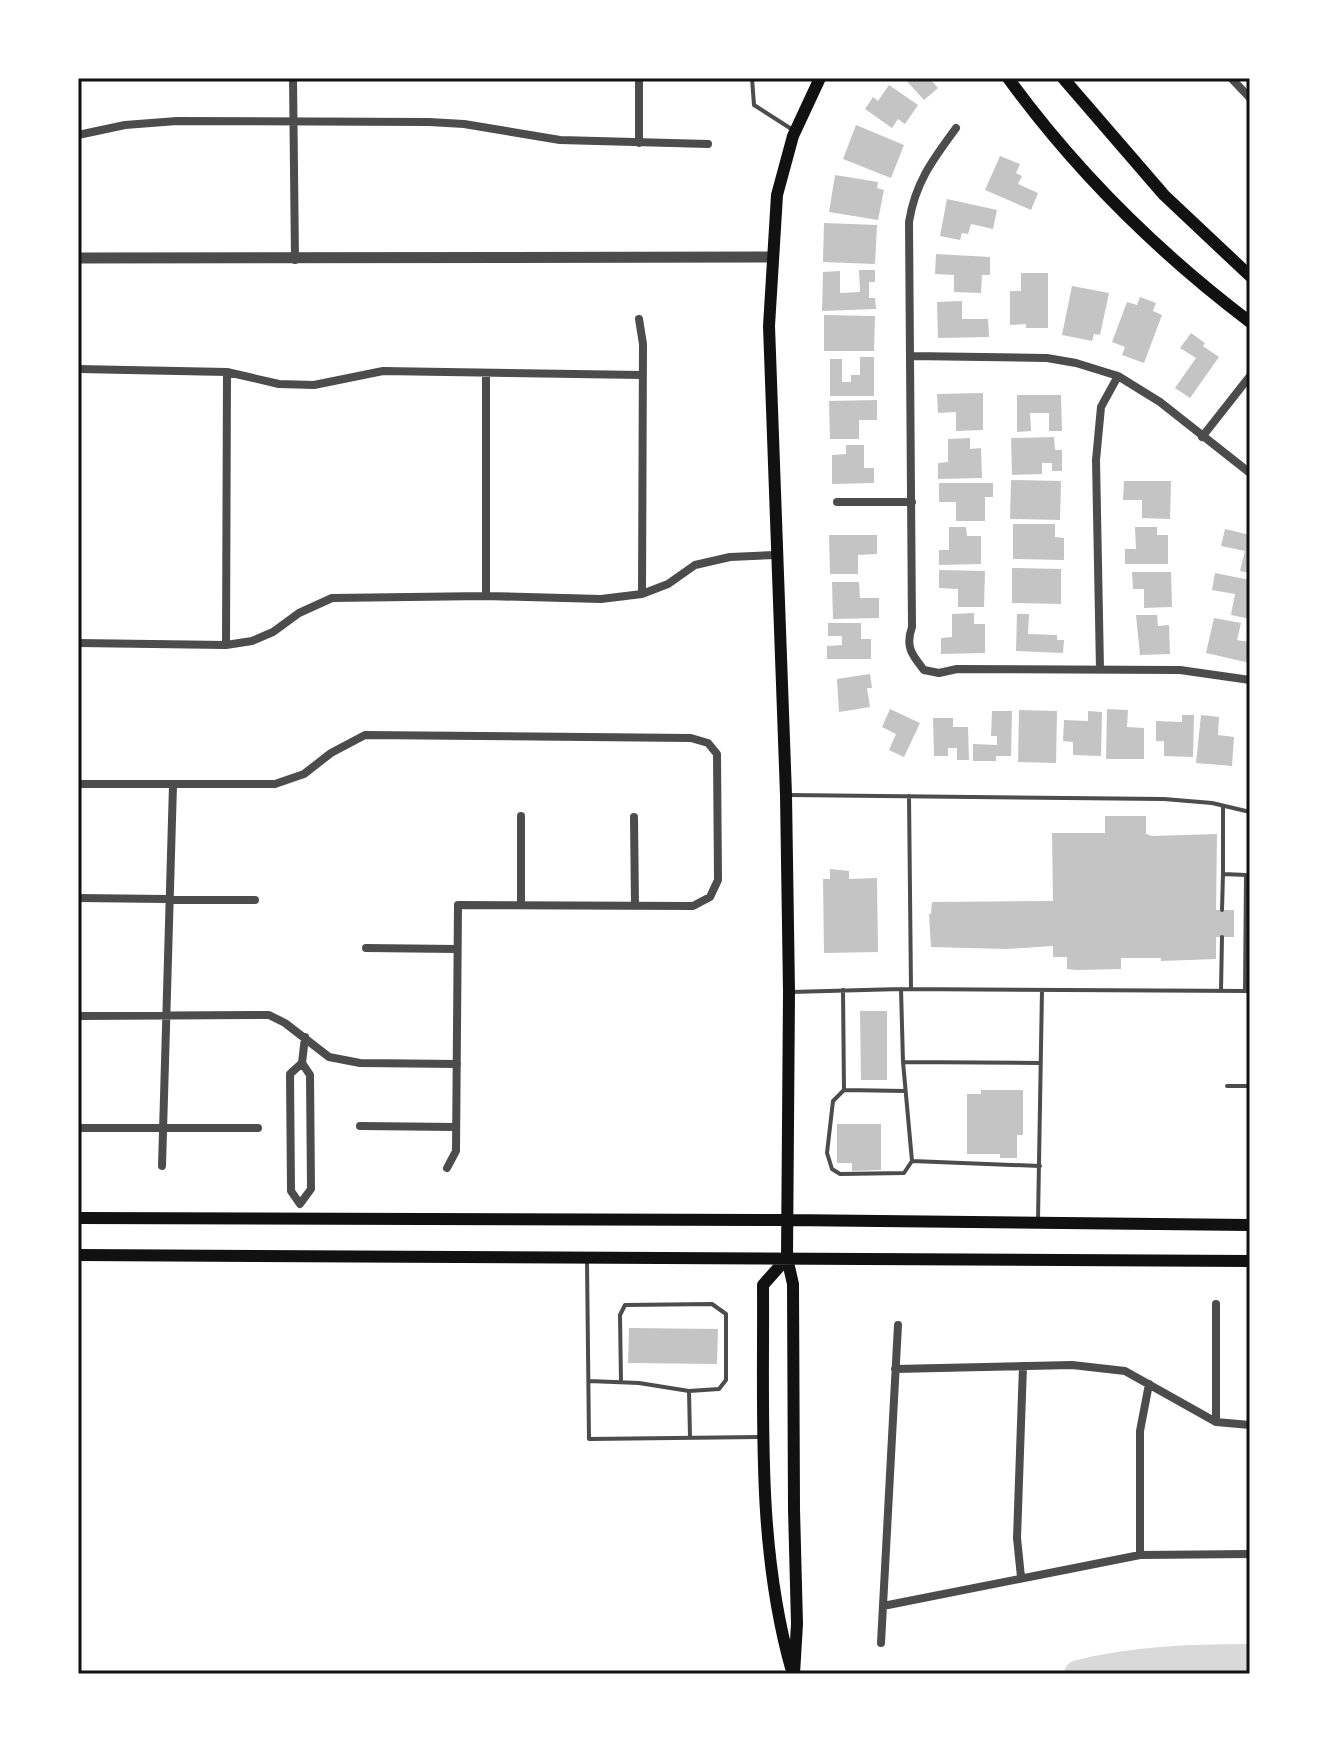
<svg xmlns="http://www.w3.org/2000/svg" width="1328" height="1752" viewBox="0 0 1328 1752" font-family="Lato,sans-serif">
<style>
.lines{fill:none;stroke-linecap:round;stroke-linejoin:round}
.river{stroke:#d9d9d9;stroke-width:28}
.building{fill:#c4c4c4}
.service{stroke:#4c4c4c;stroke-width:4}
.minor{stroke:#4c4c4c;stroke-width:8}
.tertiary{stroke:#4c4c4c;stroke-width:11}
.secondary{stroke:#111;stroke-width:12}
.neatline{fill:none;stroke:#111;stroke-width:3}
</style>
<rect width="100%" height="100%" fill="#fff"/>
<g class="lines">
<!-- river -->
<path class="river" d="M1078,1674C1136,1660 1191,1658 1250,1658"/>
</g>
<!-- building -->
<path class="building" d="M904,78H933L931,80L938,88L924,100Z
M889,85L918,105L905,124L898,119L892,128L865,109L873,97L878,101Z
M856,125L904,145L891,178L843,159Z
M1000,156L1020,164L1016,173L1022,176L1018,184L1038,193L1031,210L985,190Z
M835,175L878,182L877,188L884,190L878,220L829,212Z
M947,199L997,210L993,229L971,224L968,234L962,233L960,240L940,236Z
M824,223L877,225L875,264L823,262Z
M936,254L990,257V275H982L981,293L954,292V275L935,274Z
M859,270H875V282H869V298H875L876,309L822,311L823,272L840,271V293L860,292Z
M1021,273H1048V328H1026V324L1010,325V291H1021Z
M1072,286L1109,293L1100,335L1094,334L1092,341L1062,335Z
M1140,297L1156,303L1153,311L1162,315L1144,363L1122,355L1125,347L1112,342L1127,302L1137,305Z
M962,301V319H988L989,337L938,338L937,302Z
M824,315L875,316L874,351H824Z
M1191,333L1205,343L1203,346L1219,357L1190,398L1175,388L1196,358L1180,348Z
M860,357H874V396H830V359H842V382H851V375H860Z
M983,393V430L956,431V412L938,413L937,394Z
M1017,395H1061L1062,431H1049V413H1030L1031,431L1017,432Z
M877,400V420H859V439H830L829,401Z
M1054,437L1055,450H1062V471H1052V463H1042V474L1012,475L1011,438Z
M970,438V449L981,448L982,478L938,479V463L948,462V439Z
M846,445H864V468H874V483L832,484V455L846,454Z
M1011,480L1061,481L1060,520L1010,519Z
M1124,481H1171L1170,519L1142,518V500H1123Z
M939,483H993V497H985V521H956V502H939Z
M1013,524H1055V537L1064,538V560L1013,559Z
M949,527H966L967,536H981V564L939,565V550H949Z
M1135,527H1157V535H1168V564H1125V549H1136Z
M1225,529L1250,535V573L1240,571L1245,551L1221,546Z
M829,535H877V554L858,555V574H830Z
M1012,568L1061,569V604L1012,603Z
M939,570L985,571L984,607H958V589L939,588Z
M1132,572H1171L1172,607L1144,608V589H1133Z
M1215,573L1250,580V619L1231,615L1235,594L1212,590Z
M832,582H859L860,598H879V618L833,619Z
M974,613V624H985V653L941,654V638L952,637V614Z
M1017,614H1029L1028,634L1057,635V640H1064L1063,653L1016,651Z
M1136,615H1157L1158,626L1169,625L1170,654L1140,655Z
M1214,618L1241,623L1237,640L1250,642V663L1206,653Z
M828,623H861V639H871V659H827V646L842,645V636H828Z
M870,674L872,688H867L870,707L839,712L837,679Z
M890,709L920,723L904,757L889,750L896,734L882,727Z
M1107,709L1128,710L1127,727L1144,728V759H1106Z
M1019,710L1057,711L1056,763L1018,762Z
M992,711H1012L1011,756H996V761H973V744L997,745V736H991Z
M1088,711L1102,712L1101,756L1073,755V742L1063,741L1064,720L1088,721Z
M1182,715H1194L1193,757L1164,756V741H1156V721L1182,722Z
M1201,715L1219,717L1218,735L1234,737L1232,766L1196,763Z
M933,718H953V727H968L969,760H957V748H948V756H934Z
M1105,816H1146V834L1152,836L1217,834L1216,910H1234V937H1216V959L1161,961V958H1121V969L1077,970L1067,969V957H1053V946L1007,949L931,947L929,914H931L932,902L1053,901L1052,833H1105Z
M830,869L849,871V879L877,878L878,952L824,953L823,879H830Z
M860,1011H887V1080H861Z
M981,1090H1023V1135H1017V1158H1000V1154H967V1094H981Z
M837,1124H881V1170L852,1171V1163H837Z
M629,1328L718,1329L717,1364L628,1363Z"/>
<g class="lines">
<!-- service -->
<path class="service" d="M752,78L754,105L793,130
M788,795L1164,799L1212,803L1250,812
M909,796L911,989
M1223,807V874L1246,875L1245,991
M1222,910L1223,874
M901,989L903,1062L912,1161L1040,1166
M843,990L844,1090L905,1091
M1221,990L1222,937
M791,992L901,989L1250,991
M903,1062L1040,1063
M1227,1086H1250
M844,1090L833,1101L827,1153L832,1169L840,1174L904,1173L912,1161
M1038,1220L1042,990
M587,1261L589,1439L759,1437
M589,1381L639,1383L689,1391L690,1437
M621,1382L620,1315L625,1305L712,1304L726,1314V1380L719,1389L689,1391"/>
<!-- minor -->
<path class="minor" d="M293,78L295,260
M1231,78L1250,98
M956,128C933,159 915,183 909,222L912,627C905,647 912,655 924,670L939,673L957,669L1180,670L1250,680
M78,135L125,125L177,121L429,122L464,124L560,140L708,144
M639,143V78
M639,319L643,344L642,594
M911,356L1047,358L1076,363L1118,376L1160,402L1250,473
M78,369L227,372L279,384L314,385L383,371L642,375
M486,374V596
M1202,437L1250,376
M837,502H912
M78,643L226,645L252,641L273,632L299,613L332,598L486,596L601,599L642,594L668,584L695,565L730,557L776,555
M226,645L227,372
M1100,669L1096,460L1101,407L1118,376
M78,784H275L304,774L331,753L365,735L691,738L708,743L717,754L718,880L710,897L693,906L458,905L456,1151L447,1168
M521,816V905
M634,817L635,906
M78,898L255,900
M366,948L457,949
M78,1016L269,1015L285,1023L329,1057L360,1063L457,1064
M302,1063L290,1074L291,1191L300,1204L311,1189L310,1075L302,1063L305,1037
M360,1126L456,1127
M78,1128H258
M162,1166L173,785
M1216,1304V1422
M895,1369L1072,1365L1125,1371L1216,1422L1250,1425
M1140,1555V1431L1149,1384
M1021,1577L1017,1538L1023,1366
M883,1606L1140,1555L1250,1554
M881,1643L898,1325"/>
<!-- tertiary -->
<path class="tertiary" d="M78,258L772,257"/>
<!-- secondary -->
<path class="secondary" d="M1008,78C1075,170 1159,253 1250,322
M1063,78L1164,195L1250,276
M78,1218L787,1220L1250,1225
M78,1255L1250,1261
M787,1258L763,1285C764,1413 756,1543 791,1668
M794,1674L797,1624L794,1509L793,1284L787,1258L789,992L786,795L769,326L777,195L793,136L820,78"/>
</g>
<!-- border -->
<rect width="1328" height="1752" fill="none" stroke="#ffffff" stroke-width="160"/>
<rect x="80" y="80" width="1168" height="1592" class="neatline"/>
</svg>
